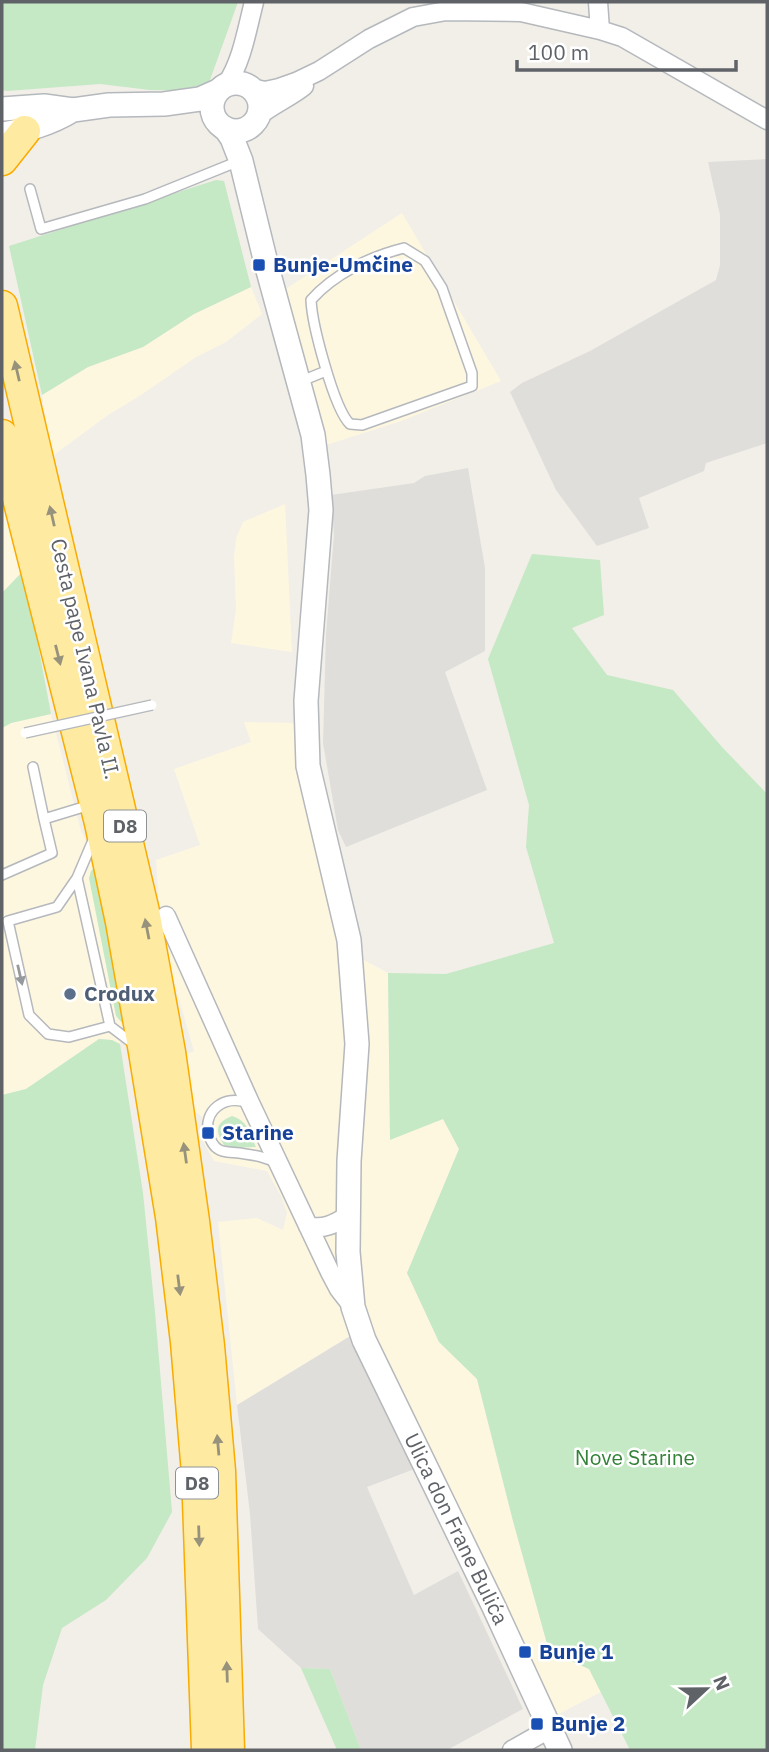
<svg xmlns="http://www.w3.org/2000/svg" width="769" height="1752" viewBox="0 0 769 1752" font-family="'IBM Plex Sans',sans-serif">
<style>
.commercial{fill:#fef7e0}
.industrial{fill:#e0deda}
.green{fill:#c5e8c5}
.lines{fill:none;stroke-linecap:round;stroke-linejoin:round}
.service-casing{stroke:#b5b8bc;stroke-width:12}
.minor-casing{stroke:#b5b8bc;stroke-width:21}
.tertiary-casing{stroke:#b5b8bc;stroke-width:26}
.trunk-casing{stroke:#f9ab00;stroke-width:33}
.service{stroke:#fff;stroke-width:9}
.minor{stroke:#fff;stroke-width:18}
.tertiary{stroke:#fff;stroke-width:23}
.trunk{stroke:#feeaa1;stroke-width:30}
.service-bridge-casing{stroke:#b5b8bc;stroke-width:12;stroke-linecap:butt}
.service-bridge{stroke:#fff;stroke-width:9}
.oneway{fill:#97927c}
.oneway2{fill:#979a9d}
.transit-dot{fill:#1a4fb4;stroke:#fff;stroke-width:2.5}
.service-dot{fill:#5c6f8a;stroke:#fff;stroke-width:2.5}
.labels{text-anchor:middle;stroke-width:5;stroke-linejoin:round;paint-order:stroke}
.shield{fill:#fff;stroke:#8f9295;stroke-width:2}
.shield-label{font-size:19px;font-weight:bold;fill:#5f6368}
.transit-label{font-size:21px;font-weight:bold;fill:#164399;stroke:#fff;text-anchor:start}
.street-label{font-size:21px;fill:#5f6368;stroke:#fff}
.service-label{font-size:21px;font-weight:bold;fill:#4e5e75;stroke:#fff;text-anchor:start}
.park-label{font-size:21px;fill:#348238;stroke:#fff}
</style>
<rect width="100%" height="100%" fill="#f1efe8"/>
<!-- commercial -->
<path class="commercial" d="M402,213L501,381L401,421L323,446L281,292Z
M251,287L262,314L226,342L196,357L141,395L108,415L51,457L42,395L88,367L143,347L194,314Z
M2,488L24,570L2,593Z
M285,504L292,652L231,643L236,610L234,557L236,539L243,522Z
M51,714L81,831L98,866L128,1022L120,1044L112,1040L99,1039L26,1089L2,1095V728L11,723Z
M244,722L301,723L342,948L388,973L390,1139L443,1119L459,1149L407,1273L439,1342L477,1379L513,1521L549,1651L589,1669L601,1692L551,1718L365,1327L237,1405L218,1222L257,1218L283,1230L287,1213L282,1198L267,1171L214,1161L203,1141L202,1117L187,1105L180,1057L194,1051L161,937L156,860L200,845L174,769L251,742Z"/>
<!-- industrial -->
<path class="industrial" d="M767,159V443L706,463L704,471L639,498L649,528L597,546L556,490L510,392L522,383L590,351L716,280L720,265V215L708,162Z
M468,468L485,568V651L445,672L487,790L346,847L338,830L323,743L326,634L334,535L331,495L414,483L425,476Z
M365,1327L433,1462L367,1487L414,1595L458,1571L523,1709L447,1750H361L330,1669L301,1668L258,1629L250,1514L237,1405Z"/>
<!-- green -->
<path class="green" d="M2,2H238L206,91L150,90L100,84L7,91L2,90Z
M216,180L224,181L251,287L194,314L143,347L88,367L42,395L9,246Z
M532,554L600,560L604,615L572,628L607,675L673,690L722,747L767,794V1750H630L589,1669L549,1651L513,1521L477,1379L439,1342L407,1273L459,1149L443,1119L390,1140L388,973L446,974L554,943L526,847L529,805L488,659Z
M24,570L51,714L11,723L2,728V593Z
M95,867L128,1021L123,1024L116,1016L89,878L91,871Z
M99,1039L112,1040L120,1044L143,1193L155,1312L172,1512L147,1558L106,1600L62,1628L43,1685L35,1750H2V1095L26,1089Z
M232,1116C248,1121 250,1133 256,1147L232,1148L224,1145C215,1131 215,1123 232,1116Z
M301,1668L330,1669L361,1750H337Z"/>
<g class="lines">
<defs>
<path id="service" d="M30,189L41,229L145,199L239,161
M404,248L425,261L442,288L472,373V386L362,425L350,424C334,409 312,324 311,300C334,274 371,256 404,248Z
M299,382L326,371
M33,767L44,819L90,805
M94,838L77,878L110,1026L135,1045
M2,875L52,853L44,819
M77,878L57,907L8,921L29,1015L48,1034L69,1037L110,1026
M248,1103C225,1094 202,1110 209,1136C211,1141 213,1146 218,1149C223,1153 233,1152 239,1153C252,1155 264,1156 276,1163"/>
<path id="minor" d="M598,2L600,30
M226,85C242,62 247,29 254,2
M251,88L265,91L279,88L296,82L319,71L369,39L413,17L446,11L521,12L600,30L622,37L767,120
M257,117C271,105 289,98 304,86
M166,916L250,1103L330,1272L339,1289L353,1307
M308,1226C323,1230 335,1224 347,1216
M512,1750L551,1728"/>
<path id="tertiary" d="M212 107a24 24 0 1 1 48 0a24 24 0 1 1-48 0Z
M2,109L44,106L73,110L109,105L164,104L200,99L218,91
M225,128L232,138L241,161L267,267L313,435L318,475L321,510L306,701L308,766L349,940L357,1044L349,1161L348,1252L353,1307L364,1340L493,1605L560,1750
M2,134C28,130 50,124 73,110"/>
<path id="trunk" d="M2,160L25,131
M2,306L145,916L170,1052L194,1221L209,1346L220,1471L229,1750
M2,435L100,823L121,922L144,1052L171,1217L186,1342L197,1473L207,1750"/>
</defs>
<!-- service casing -->
<use href="#service" class="service-casing"/>
<!-- minor casing -->
<use href="#minor" class="minor-casing"/>
<!-- tertiary casing -->
<use href="#tertiary" class="tertiary-casing"/>
<!-- trunk casing -->
<use href="#trunk" class="trunk-casing"/>
<!-- service -->
<use href="#service" class="service"/>
<!-- minor -->
<use href="#minor" class="minor"/>
<!-- tertiary -->
<use href="#tertiary" class="tertiary"/>
<!-- trunk -->
<use href="#trunk" class="trunk"/>
<defs>
<path id="service-bridge" d="M25,733L152,705"/>
</defs>
<!-- service-bridge casing -->
<use href="#service-bridge" class="service-bridge-casing"/>
<!-- service-bridge -->
<use href="#service-bridge" class="service-bridge"/>
</g>
<!-- one-way arrows -->
<defs><path id="oneway-solid" d="M-6-.8H1V-3.2L6.5 0L1 3.2V.8H-6Z" transform="scale(1.75)"/></defs>
<g class="oneway">
<use href="#oneway-solid" transform="translate(17 371) rotate(-103)"/>
<use href="#oneway-solid" transform="translate(52 516) rotate(-103)"/>
<use href="#oneway-solid" transform="translate(58 655) rotate(76)"/>
<use href="#oneway-solid" transform="translate(147 929) rotate(-101)"/>
<use href="#oneway-solid" transform="translate(185 1153) rotate(-98)"/>
<use href="#oneway-solid" transform="translate(179 1285) rotate(83)"/>
<use href="#oneway-solid" transform="translate(218 1445) rotate(-95)"/>
<use href="#oneway-solid" transform="translate(199 1536) rotate(88)"/>
<use href="#oneway-solid" transform="translate(227 1672) rotate(-92)"/>
</g>
<use class="oneway2" href="#oneway-solid" transform="translate(20 975) rotate(77)"/>
<!-- markers -->
<g class="transit-dot">
<rect x="252" y="258" width="14" height="14" rx="3.5"/>
<rect x="201" y="1126" width="14" height="14" rx="3.5"/>
<rect x="518" y="1645" width="14" height="14" rx="3.5"/>
<rect x="530" y="1717" width="14" height="14" rx="3.5"/>
</g>
<circle class="service-dot" cx="70" cy="994" r="7"/>
<g class="labels">
<!-- shield labels -->
<g class="shield">
<rect x="104" y="810.5" width="42" height="31" rx="5"/>
<rect x="176" y="1467.5" width="42" height="31" rx="5"/>
</g>
<g class="shield-label">
<text x="125" y="833">D8</text>
<text x="197" y="1490">D8</text>
</g>
<!-- transit labels -->
<g class="transit-label">
<text x="273" y="272">Bunje-Umčine</text>
<text x="222" y="1140">Starine</text>
<text x="539" y="1659">Bunje 1</text>
<text x="551" y="1731">Bunje 2</text>
</g>
<!-- street labels -->
<g class="street-label">
<text transform="translate(85 659) rotate(77)" y="7">Cesta pape Ivana Pavla II.</text>
<text transform="translate(456 1529) rotate(64)" y="7">Ulica don Frane Bulića</text>
</g>
<!-- service labels -->
<g class="service-label">
<text x="84" y="1001">Crodux</text>
</g>
<!-- park labels -->
<g class="park-label">
<text x="635" y="1465">Nove Starine</text>
</g>
</g>
<!-- border -->
<rect width="769" height="1752" fill="none" stroke="#5f6368" stroke-width="7"/>
<!-- north arrow -->
<g transform="translate(706 1689) rotate(68)" stroke="#ffffff" stroke-width="5" paint-order="stroke">
<path d="M0-5L12 26L0 18L-12 26Z" fill="#5f6368"/>
<text y="-10" font-size="19" font-weight="bold" text-anchor="middle" fill="#5f6368">N</text>
</g>
<!-- scale -->
<path d="M517 60v10h219v-10" fill="none" stroke="#5f6368" stroke-width="3.5"/>
<text x="528" y="60" font-size="21" fill="#5f6368" stroke="#ffffff" stroke-width="5" paint-order="stroke">100 m</text>
</svg>
